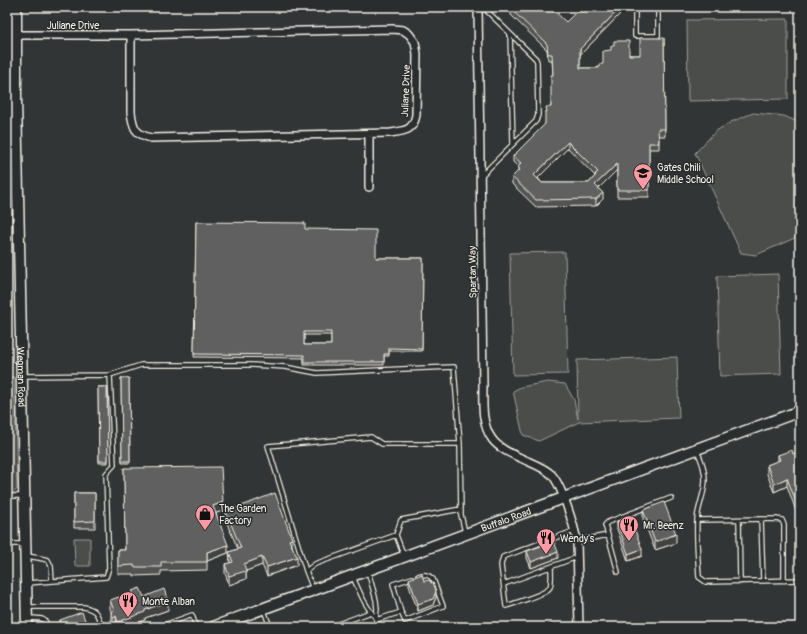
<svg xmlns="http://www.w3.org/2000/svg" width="807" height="634" viewBox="0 0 807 634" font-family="Pangolin,sans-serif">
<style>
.green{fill:#4b4d4c;stroke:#a09f9a}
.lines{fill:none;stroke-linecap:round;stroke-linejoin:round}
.lane-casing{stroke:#f4f1e8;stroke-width:6}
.street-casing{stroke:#f4f1e8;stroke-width:10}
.secondary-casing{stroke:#f4f1e8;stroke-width:13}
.lane{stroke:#2a2d2e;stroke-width:3.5}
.street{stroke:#2a2d2e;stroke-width:7}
.secondary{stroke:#2a2d2e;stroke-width:10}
.wall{fill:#525352;stroke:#f4f1e8;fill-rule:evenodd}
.shaded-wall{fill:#424342;stroke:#f4f1e8}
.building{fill:#5f605f;stroke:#f4f1e8;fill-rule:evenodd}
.labels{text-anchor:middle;stroke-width:3;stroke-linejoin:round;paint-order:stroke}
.street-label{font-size:10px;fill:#f4f1e8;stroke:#2a2d2e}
.poi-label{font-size:10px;fill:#f4f1e8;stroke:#2a2d2e;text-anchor:start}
</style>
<rect width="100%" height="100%" fill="#323535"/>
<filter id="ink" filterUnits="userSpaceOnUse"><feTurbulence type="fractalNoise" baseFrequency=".025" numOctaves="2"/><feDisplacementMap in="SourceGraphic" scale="8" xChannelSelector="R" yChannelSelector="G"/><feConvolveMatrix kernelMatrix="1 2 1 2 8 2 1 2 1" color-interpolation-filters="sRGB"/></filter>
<g filter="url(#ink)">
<!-- green -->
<path class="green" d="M788,19V99L688,101L687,20Z
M753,113L784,116L800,123V225L796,227L797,237L756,255L741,253L695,153L716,131L731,122Z
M565,252L568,374L513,375L510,253Z
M778,274L781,374L720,376L717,276Z
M677,357L679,418L579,422L539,441L523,435L513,391L521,387L548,382L565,384L574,400L578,419L577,360Z
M7,377H14L17,489L13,494H7Z
M74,538H90V566H75Z"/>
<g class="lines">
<defs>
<path id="lane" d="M635,7V36H658V7
M510,34L513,143
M481,176L536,121L538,115L537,62L536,59L483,7
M23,376L110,375L141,365H252L285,367L317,373L402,369L454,367L460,444
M697,451C700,457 703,464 704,471C708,488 698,504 697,520C696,539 698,558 699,577L706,582L800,580
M7,496H23
M761,519L763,581
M697,520L776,519L782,520L784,525V581
M739,520L740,582
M396,535L404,556
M608,535L618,572
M549,540L574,531
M577,541L608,535L605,525L608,522L671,498
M543,542L503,557L501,565L506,606C515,603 547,594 550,587C552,581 551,573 551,567
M7,544H24
M27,556L39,558L48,560L51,566L52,581
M306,571L315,564L396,535L401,520L461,509
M368,571L376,600L377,609L376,618L377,627
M353,577C359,591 365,606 376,618
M27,583L106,577L109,568L106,474L114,465L110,375
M504,584L577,557
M313,589L306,571L268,446L371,437L382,444H460L461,515L465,532
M29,607H84C98,610 97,615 102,627
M264,610L270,627
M401,612L393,584L412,578
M28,618C38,619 45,616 48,627
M376,620L401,612L405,621L443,606L433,579C428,574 424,574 418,576
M159,627L192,615L196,627
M330,627L371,612
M549,627L554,626L555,627"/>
<path id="street" d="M478,7L483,385C483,402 481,424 492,439C499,449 514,455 525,460C534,464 545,468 552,475C562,486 574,526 577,541L579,627
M16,35H131L393,29L403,30L409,34L415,42L417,54L416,115C413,131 405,131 390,133L151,138C135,134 133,128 131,112V35
M7,99H16
M369,134V187"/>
<g id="secondary">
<path id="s1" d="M16,7V99L27,627"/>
<path id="s2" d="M213,627L800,411"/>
</g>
</defs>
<!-- lane casing -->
<use href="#lane" class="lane-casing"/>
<!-- street casing -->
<use href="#street" class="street-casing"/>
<!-- secondary casing -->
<use href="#secondary" class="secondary-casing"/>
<!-- lane -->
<use href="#lane" class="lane"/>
<!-- street -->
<use href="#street" class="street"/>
<!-- secondary -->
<use href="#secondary" class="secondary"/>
</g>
<!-- wall -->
<path class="wall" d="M511,9L566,22L620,14L580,55V68H599L603,64L629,55H640L664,38L665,136H659V149H649V197H617V170L598,188L603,199L596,206L536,207L512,184V177L518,171V167L513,162V156L545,124L547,112L551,107L553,75L552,60H548L547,50L511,15ZM568,148L595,176L589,183H542L538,178Z
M196,222L376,258H423L422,351H389V356H384V365H304V358L194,357ZM304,335H331V345H304Z
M121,378H129L130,463H122Z
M98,387H107L108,463H99Z
M800,451V511H796L787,486L774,492L767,474V465L778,461V455L793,454Z
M124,468L223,511L216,513L228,553L207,561V570L161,571V575L134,576V574H118V550H125Z
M74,493H95V528H74Z
M643,510L676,543L655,550L643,519Z
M226,512L292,545L297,565L267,576L262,565L246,571V579L229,585L225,573V564L230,563L229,552L238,549L226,521Z
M800,516V555H798L797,525Z
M617,522L642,556L628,561L617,529Z
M541,543L558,558L531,568L527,558V551L541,546Z
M409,579L424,581L436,597L433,605L418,611L409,586Z
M132,591L144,597L168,610L145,618V620L127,627H117L116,625L113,626L111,620V611L110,609V600H120L132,595Z
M60,620L86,627H61L60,624Z"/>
<!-- shaded-wall -->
<path class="shaded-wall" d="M620,8V14L580,55V49Z
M568,142V148L534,182V175Z
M617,164V170L595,192V185Z
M603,193V199L596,206V199Z
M787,478V486L774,492V484Z
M223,502V511L213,514V506Z
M676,534V543L655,550V542Z
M292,539V547L289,540Z
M228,545V553L207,561V552Z
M642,549V556L628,561V554Z
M558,552V558L531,568V562Z
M262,557V565L246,571V579L229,585V576L244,564Z
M297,557V565L267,576V567Z
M436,591V597L433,605L418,611V604Z
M168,601V610L145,618V620L127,627H118V622L145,610Z
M116,616V625L113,626V617Z
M86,623V627H83V624Z"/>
<!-- building -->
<path class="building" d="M513,7H550L566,22L581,7H619L620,8L580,49V68H599V64H603V51L611,50V46H614V41H629V55H640V38H664L665,129H658L659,143H649V190H617V164L595,185L603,193L596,199L536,200L512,177L520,169L518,167L521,163L513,156L545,124V112H547L546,107H551V75H553L552,54H548L547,44L511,9ZM568,142L598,172L595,174L596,175L589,183H542L534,175Z
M196,222L305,223V229L376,230V258H423L422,349L389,348V354H384V362H304V355L194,354ZM304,332H331V345H304Z
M121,378H129L130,461H122Z
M98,387H107L108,461H99Z
M792,450L793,454L800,451V503L796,502L787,478L774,484L767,465L780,460L778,455Z
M221,467L223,502L213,506L228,545L207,552V562H161V567H134V565L118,566V550H125L124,468Z
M74,493H95V521L74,522Z
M275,493L292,539L289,540L297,557L267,567L262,557L244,564L246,571L229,576L225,564L233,562L229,552L241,548L226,512Z
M664,502L676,534L655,542L643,510Z
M797,516H800V546H798Z
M630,517L642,549L628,554L617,522Z
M553,539L558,552L531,562L527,551L541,546V543Z
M422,574L424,581L430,580L431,583L433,582L436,591L433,599L418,604L409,579Z
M140,588L144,597L164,589L168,601L145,610V612L118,622L116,616L113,617L111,612L114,610L110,600L119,597L120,600L134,594L132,591Z
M82,612L86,623L83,624L84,627H62L60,620Z"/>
</g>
<!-- icons -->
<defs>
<symbol id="school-pin" viewBox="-11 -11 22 30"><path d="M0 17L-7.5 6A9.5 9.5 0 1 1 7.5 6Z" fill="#ff9aa2" stroke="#2a2d2e"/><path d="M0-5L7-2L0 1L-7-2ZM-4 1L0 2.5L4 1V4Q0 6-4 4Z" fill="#111"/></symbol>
<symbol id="shop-pin" viewBox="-11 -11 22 30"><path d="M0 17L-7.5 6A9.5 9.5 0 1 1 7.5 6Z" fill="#ff9aa2" stroke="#2a2d2e"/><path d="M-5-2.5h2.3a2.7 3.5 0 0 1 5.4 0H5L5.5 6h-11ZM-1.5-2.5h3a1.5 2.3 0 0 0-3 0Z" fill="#111"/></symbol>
<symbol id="restaurant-pin" viewBox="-11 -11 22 30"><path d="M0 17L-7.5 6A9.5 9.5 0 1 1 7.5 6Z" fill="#ff9aa2" stroke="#2a2d2e"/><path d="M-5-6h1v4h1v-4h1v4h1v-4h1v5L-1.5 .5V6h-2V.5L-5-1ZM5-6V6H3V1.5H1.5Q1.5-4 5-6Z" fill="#111"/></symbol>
</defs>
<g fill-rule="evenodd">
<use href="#school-pin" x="632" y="162" width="22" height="30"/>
<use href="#shop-pin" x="194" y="503" width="22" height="30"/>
<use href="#restaurant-pin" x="618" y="514" width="22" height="30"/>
<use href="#restaurant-pin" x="535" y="527" width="22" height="30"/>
<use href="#restaurant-pin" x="117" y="590" width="22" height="30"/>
</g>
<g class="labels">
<!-- street labels -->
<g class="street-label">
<text x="73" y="29">Juliane Drive</text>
<text transform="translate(405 91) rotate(-88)" y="4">Juliane Drive</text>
<text transform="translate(472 272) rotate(-91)" y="4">Spartan Way</text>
<text dy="4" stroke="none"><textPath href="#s1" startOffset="370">Wegman Road</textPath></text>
<text dy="4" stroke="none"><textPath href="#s2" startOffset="312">Buffalo Road</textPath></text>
</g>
<!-- poi labels -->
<g class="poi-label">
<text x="657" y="171">Gates Chili<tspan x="657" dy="12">Middle School</tspan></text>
<text x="219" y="512">The Garden<tspan x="219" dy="12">Factory</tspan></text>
<text x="643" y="529">Mr. Beenz</text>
<text x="560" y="542">Wendy's</text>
<text x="142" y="605">Monte Alban</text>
</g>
</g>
<!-- margin -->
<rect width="807" height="634" fill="none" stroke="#2a2d2e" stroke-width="24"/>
<rect x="12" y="12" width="783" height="610" fill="none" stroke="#f4f1e8" stroke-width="1.5" filter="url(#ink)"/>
</svg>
